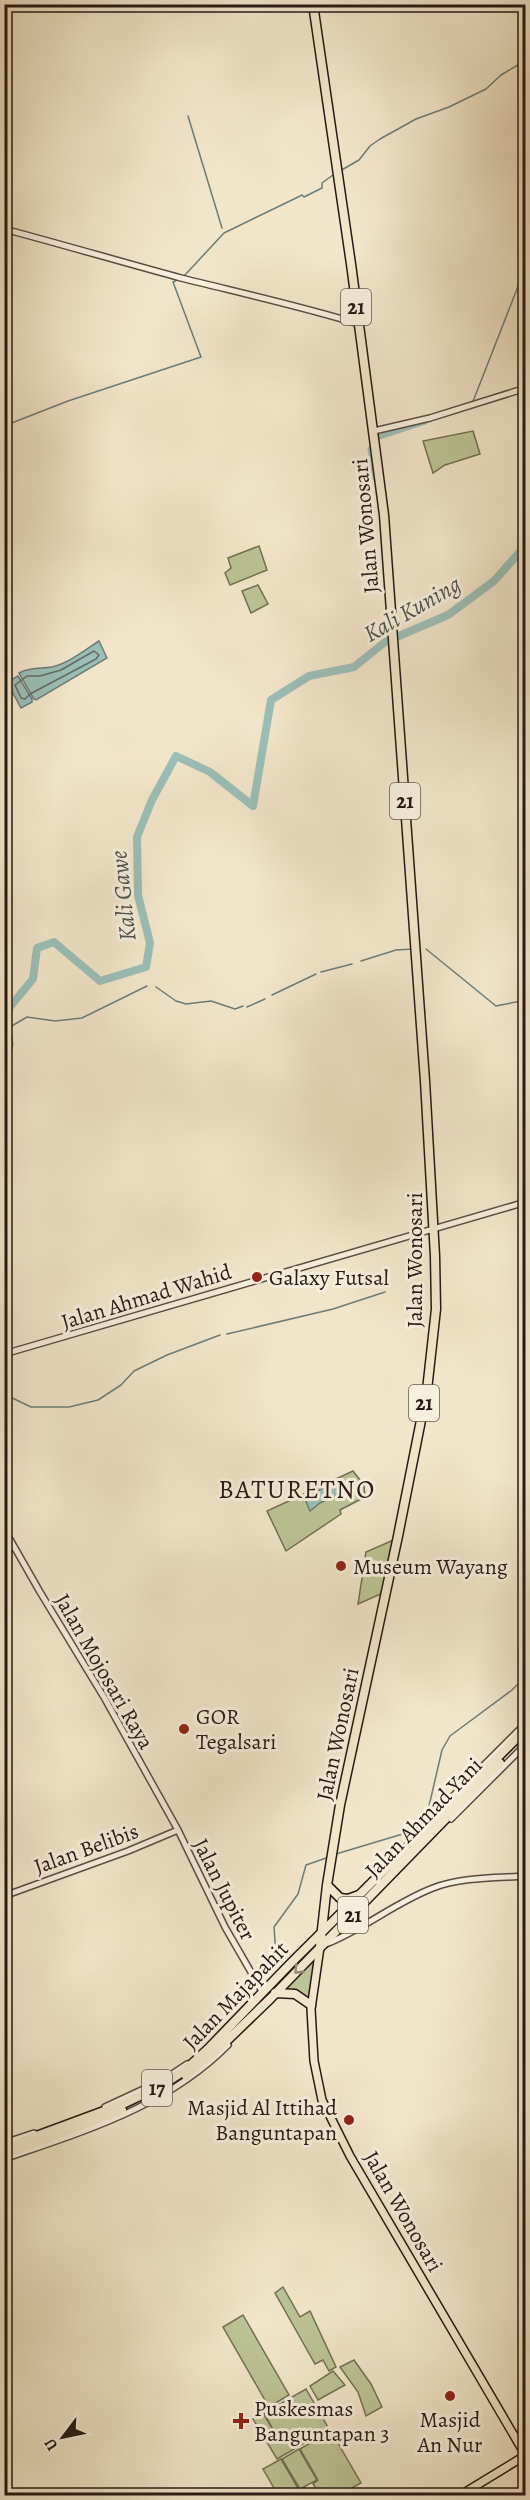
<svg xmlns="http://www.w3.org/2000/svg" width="530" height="2500" viewBox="0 0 530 2500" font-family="Alegreya,serif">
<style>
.green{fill:#bcc496;stroke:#726e54;stroke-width:1.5}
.water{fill:#9bbfb8;stroke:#6d7c76;stroke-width:1.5}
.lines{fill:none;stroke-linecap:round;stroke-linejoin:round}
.shore{stroke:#626c66;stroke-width:1.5}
.stream{stroke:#6d7c76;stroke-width:1.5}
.canal{stroke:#9bbfb8;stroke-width:5}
.river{stroke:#9bbfb8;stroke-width:8}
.minor-casing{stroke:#5a4c41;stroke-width:8}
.major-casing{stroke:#281813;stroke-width:10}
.highway-casing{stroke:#281813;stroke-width:11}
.minor{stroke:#f7efdd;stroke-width:5}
.major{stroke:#f2e6ca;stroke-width:7}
.highway{stroke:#f2e6ca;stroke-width:8}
.oneway{stroke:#978978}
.poi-dot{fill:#8f2418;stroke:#f7efdd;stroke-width:2}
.labels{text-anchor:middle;stroke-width:6;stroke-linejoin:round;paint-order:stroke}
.shield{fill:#f7efdd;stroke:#665850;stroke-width:1.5}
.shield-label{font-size:21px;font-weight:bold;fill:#281813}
.street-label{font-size:22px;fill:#281813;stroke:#f7efdd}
.poi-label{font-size:22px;fill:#281813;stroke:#f7efdd;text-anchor:start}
.water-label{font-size:24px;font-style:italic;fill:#50524d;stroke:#f7efdd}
.quarter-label{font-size:26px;letter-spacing:1.5px;fill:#281813;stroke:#f7efdd}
</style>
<rect width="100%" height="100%" fill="#f2e6ca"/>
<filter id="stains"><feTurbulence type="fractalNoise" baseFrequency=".00333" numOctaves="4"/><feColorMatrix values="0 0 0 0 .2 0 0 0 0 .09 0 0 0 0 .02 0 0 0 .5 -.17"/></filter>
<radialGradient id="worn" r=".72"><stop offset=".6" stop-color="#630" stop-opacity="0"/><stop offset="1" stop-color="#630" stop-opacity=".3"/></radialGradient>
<!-- green -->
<path class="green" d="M473,431L480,454L445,465L433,473L423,441Z
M259,546L267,570L230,585L225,573L231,568L228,558Z
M258,585L268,604L251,613L242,591Z
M353,1471L364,1485L365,1497L340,1510L341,1514L286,1551L267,1511Z
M398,1538L383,1593L358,1604L366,1552Z
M318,1952L311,2000L302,1995L281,1990Z
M283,2287L300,2317L310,2311L336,2367L329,2371L323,2360L315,2364L275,2293Z
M243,2315L289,2395L269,2407L223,2327Z
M354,2360L371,2384L382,2407L366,2416L358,2392L340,2367Z
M333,2371L345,2385L318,2400L310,2386Z
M306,2389L329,2429L277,2459L253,2419L263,2413L278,2438L264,2413Z
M331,2431L361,2483L339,2495H320L313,2484L318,2480L300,2449Z
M299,2449L317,2480L300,2489L282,2459Z
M281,2459L299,2490L305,2488L309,2495H278L263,2469Z"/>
<!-- water -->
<path class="water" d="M99,641L107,658L36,700L34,699L19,673C29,667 41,669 52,667C69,663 85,650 99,641Z
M18,676L32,699V702L21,708L7,682Z
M336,1480L341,1484V1493L320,1503L310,1511L304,1497L313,1494Z"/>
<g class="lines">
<!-- shore -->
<path class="shore" d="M94,651L99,655L96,659L30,694L25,699L21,698L15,685L27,676H40L61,670Z"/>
<!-- stream -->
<path class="stream" d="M188,116L222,228
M340,171L359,160L370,146L380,139L416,119L449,107L486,89L501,75L526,60
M184,276L224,233L294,199L302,195L304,197L322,188V183L333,175
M472,404L526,266
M4,426L68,401L201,357L173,282L177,280
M426,949L496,1006L526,1000
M361,961L396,950L413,949
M321,972L352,964
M156,987L176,1001L186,1004L211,1001L235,1009L243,1006
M272,995L316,974
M247,1007L265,999
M4,1059C17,1051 12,1039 10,1027L27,1017L55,1021L82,1018L147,986
M227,1334L333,1309L385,1292
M4,1394L31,1407H69L98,1400L121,1385L134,1371L167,1355L220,1335
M336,1854L406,1833L429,1806L442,1750L450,1736L512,1690L526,1676
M276,1954L274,1927L298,1894L306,1865L329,1857"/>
<!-- canal -->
<path class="canal" d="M375,478L370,449L379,437L425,422"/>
<!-- river -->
<path class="river" d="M4,1014L33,979L37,948L54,942L100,981L146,967L150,943L138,895L137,837L152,800L176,756L210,772L253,806L271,700L309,676L354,667L385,642L448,615L494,581L526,545"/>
<defs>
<path id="minor" d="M4,229C64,245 122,262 181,278C241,293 300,306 359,324
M374,431L430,418L526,388
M4,1354L526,1202
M4,1529L40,1592L105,1699L178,1830L225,1927L263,1993
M443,1806L526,1723
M451,1819L526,1744
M4,1896L128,1851L178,1830
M326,1944C364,1929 396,1902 433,1888C461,1877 496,1878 526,1876
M105,2107L163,2080L187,2064
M4,2143L34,2133
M4,2159C84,2131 167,2107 228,2045"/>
<path id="major" d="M320,1947L311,2009L314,2061L322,2100L350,2156L526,2456
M459,2496L526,2455"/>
<path id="highway" d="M313,4L351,264L384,515L425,1081L435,1256L436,1309L427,1390L398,1536L340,1805L327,1885L320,1947
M327,1885L340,1898L348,1899L359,1895
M275,1993L295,1994L311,2005
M186,2076L214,2053L270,1999L500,1763
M4,2148L123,2104L161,2086L184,2071L208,2049L292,1962L526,1729
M4,2155L122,2110"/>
</defs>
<!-- minor casing -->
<use href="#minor" class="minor-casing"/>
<!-- major casing -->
<use href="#major" class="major-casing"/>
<!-- highway casing -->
<use href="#highway" class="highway-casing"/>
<!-- minor -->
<use href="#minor" class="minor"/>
<!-- major -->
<use href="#major" class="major"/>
<!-- highway -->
<use href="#highway" class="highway"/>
</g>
<!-- one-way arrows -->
<defs><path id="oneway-chevron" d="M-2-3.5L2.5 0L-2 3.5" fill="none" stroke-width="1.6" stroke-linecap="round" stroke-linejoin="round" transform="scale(1.5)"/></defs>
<use class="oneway" href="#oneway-chevron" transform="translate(298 1970) rotate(134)"/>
<!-- markers -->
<g class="poi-dot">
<circle cx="257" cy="1277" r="6"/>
<circle cx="341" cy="1566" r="6"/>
<circle cx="184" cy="1729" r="6"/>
<circle cx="349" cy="2120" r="6"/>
<circle cx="450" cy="2396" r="6"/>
<path d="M238 2412h6v6h6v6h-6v6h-6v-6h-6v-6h6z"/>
</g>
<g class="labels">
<!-- shield labels -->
<g class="shield">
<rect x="341" y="289" width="30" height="36" rx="4.5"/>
<rect x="390" y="783" width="30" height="36" rx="4.5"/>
<rect x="409" y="1385" width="30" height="36" rx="4.5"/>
<rect x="338" y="1897" width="30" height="36" rx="4.5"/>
<rect x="142" y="2070" width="30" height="36" rx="4.5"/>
</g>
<g class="shield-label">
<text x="356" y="314">21</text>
<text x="405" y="808">21</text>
<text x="424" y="1410">21</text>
<text x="353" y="1922">21</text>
<text x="157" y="2095">17</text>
</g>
<!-- street labels -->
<g class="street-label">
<text transform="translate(365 526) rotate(-95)" y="8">Jalan Wonosari</text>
<text transform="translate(414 1260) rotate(-90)" y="8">Jalan Wonosari</text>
<text transform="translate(146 1296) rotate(-17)" y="8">Jalan Ahmad Wahid</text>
<text transform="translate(105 1671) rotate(60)" y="8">Jalan Mojosari Raya</text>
<text transform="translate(337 1734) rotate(-78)" y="8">Jalan Wonosari</text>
<text transform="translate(423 1817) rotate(-46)" y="8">Jalan Ahmad Yani</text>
<text transform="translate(86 1848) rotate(-20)" y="8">Jalan Belibis</text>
<text transform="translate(225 1889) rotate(63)" y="8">Jalan Jupiter</text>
<text transform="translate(235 1995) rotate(-46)" y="8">Jalan Majapahit</text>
<text transform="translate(404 2211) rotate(60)" y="8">Jalan Wonosari</text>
</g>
<!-- poi labels -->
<g class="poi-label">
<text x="269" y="1285">Galaxy Futsal</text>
<text x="353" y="1574">Museum Wayang</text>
<text x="196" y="1724">GOR<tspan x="196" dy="25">Tegalsari</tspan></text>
<text x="337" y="2115" text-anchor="end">Masjid Al Ittihad<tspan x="337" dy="25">Banguntapan</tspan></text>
<text x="254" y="2416">Puskesmas<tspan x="254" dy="25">Banguntapan 3</tspan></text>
<text x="450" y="2427" text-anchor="middle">Masjid<tspan x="450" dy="25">An Nur</tspan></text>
</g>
<!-- water labels -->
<g class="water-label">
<text transform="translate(412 609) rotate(-30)" y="8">Kali Kuning</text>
<text transform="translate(123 896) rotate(-96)" y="8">Kali Gawe</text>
</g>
<!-- quarter labels -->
<g class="quarter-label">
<text x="297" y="1498">BATURETNO</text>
</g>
</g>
<!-- margin -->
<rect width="530" height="2500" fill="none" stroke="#f2e6ca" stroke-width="24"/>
<rect x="6" y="6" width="518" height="2488" fill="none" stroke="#281813" stroke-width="3"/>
<rect x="12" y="12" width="506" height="2476" fill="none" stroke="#281813" stroke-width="1.5"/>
<!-- north arrow -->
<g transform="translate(63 2437) rotate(238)" stroke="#f7efdd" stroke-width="4.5" paint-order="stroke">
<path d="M0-4.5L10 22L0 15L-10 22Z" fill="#281813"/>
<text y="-9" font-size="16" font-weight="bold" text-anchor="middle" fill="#281813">U</text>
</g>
<rect width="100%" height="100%" filter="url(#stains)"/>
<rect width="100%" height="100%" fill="url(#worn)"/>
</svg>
